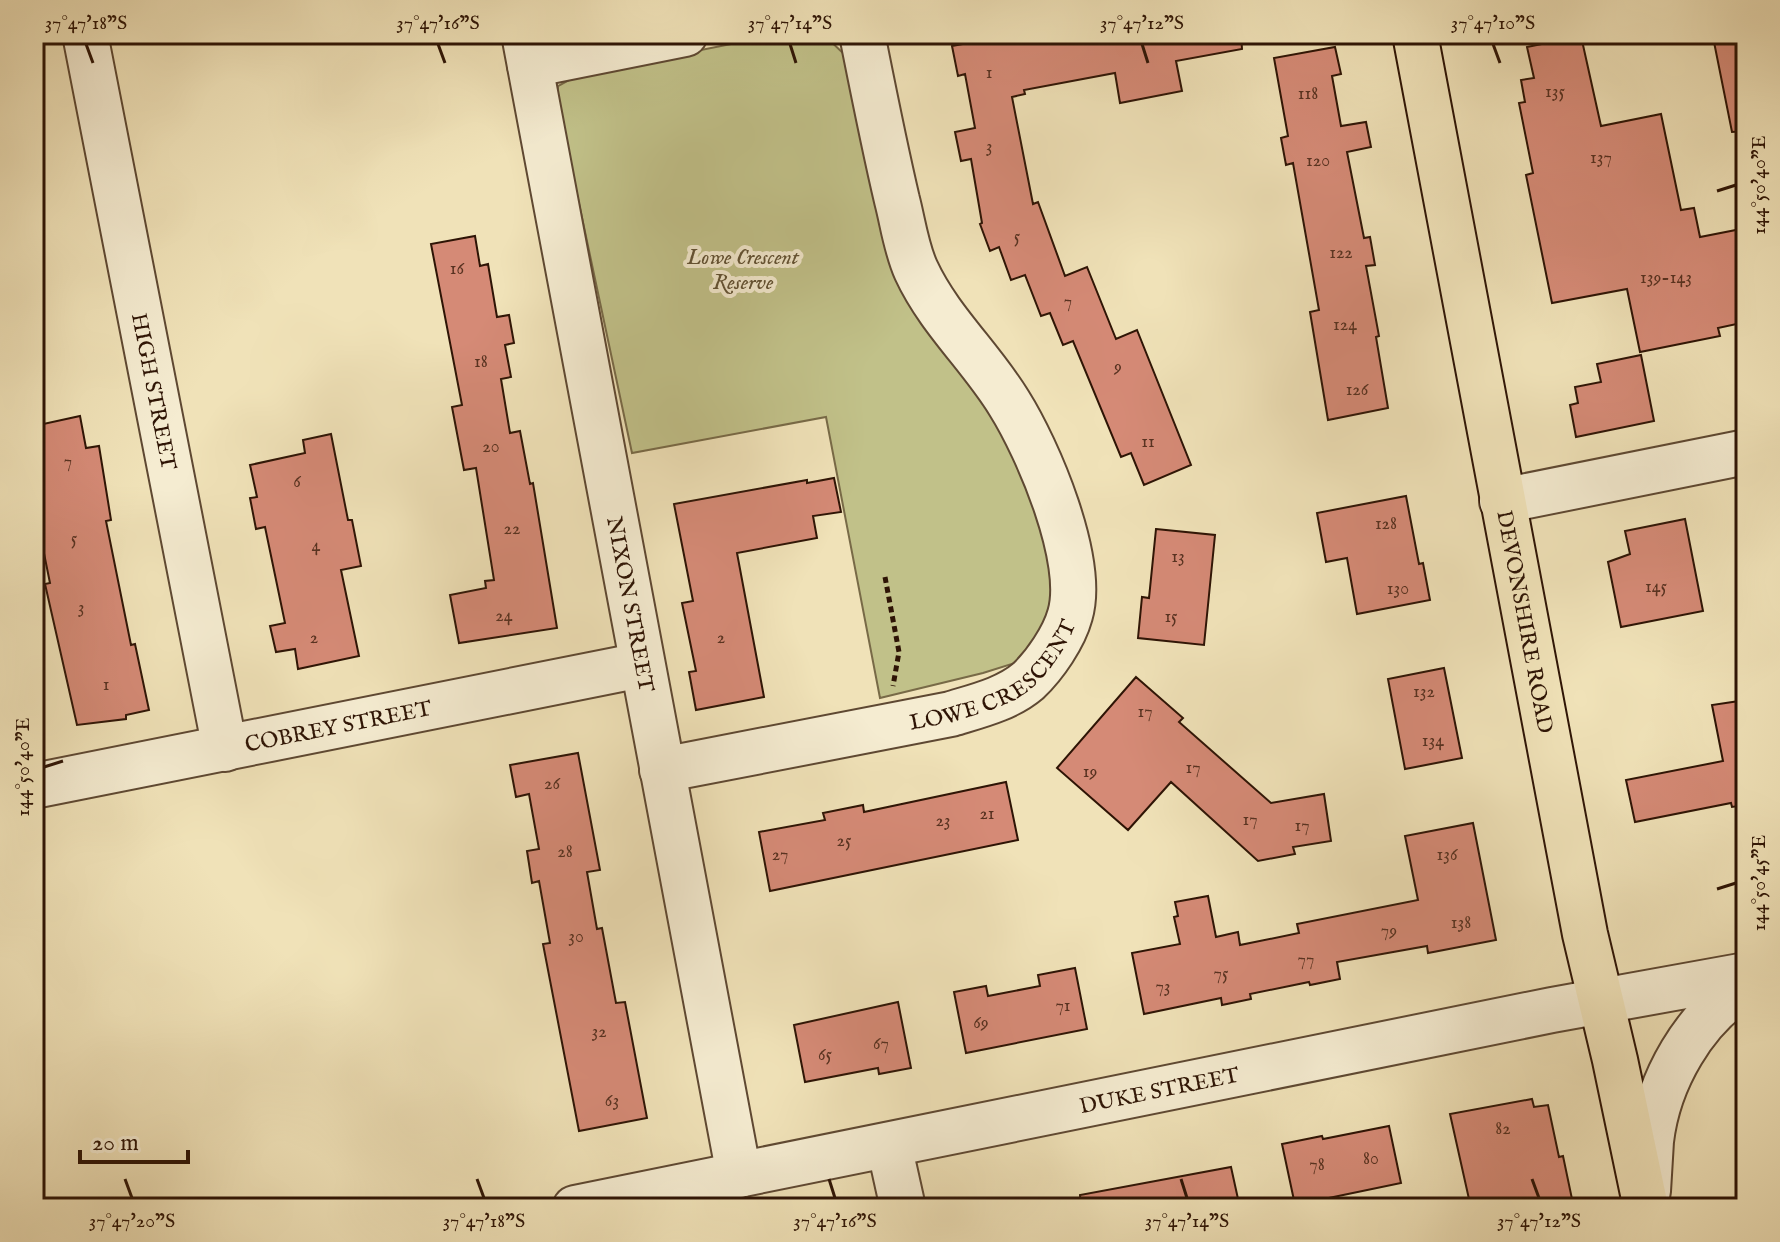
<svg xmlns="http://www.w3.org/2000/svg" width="1780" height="1242" viewBox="0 0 1780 1242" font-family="'IM FELL English',serif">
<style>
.green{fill:#c1c189;stroke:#786a47;stroke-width:2}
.building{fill:#d58a76;stroke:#2e1405;stroke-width:2}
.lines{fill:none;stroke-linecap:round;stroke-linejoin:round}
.minor-casing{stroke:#5e4832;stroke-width:48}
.major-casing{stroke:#2e1405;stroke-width:48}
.path{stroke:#2e1405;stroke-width:5;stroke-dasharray:6 4;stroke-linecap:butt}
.minor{stroke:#f5ecd1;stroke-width:44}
.major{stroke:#f0e2b8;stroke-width:44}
.ticks{fill:none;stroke:#2e1405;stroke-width:3}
.labels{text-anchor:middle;stroke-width:8;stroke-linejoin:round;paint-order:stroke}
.number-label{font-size:18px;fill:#583221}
.park-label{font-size:22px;font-style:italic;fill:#615133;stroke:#f5ecd1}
.street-label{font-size:22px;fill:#2e1405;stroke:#f5ecd1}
.neatline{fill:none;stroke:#2e1405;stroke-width:3}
.ticks-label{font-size:20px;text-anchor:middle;fill:#2e1405}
</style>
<rect width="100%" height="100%" fill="#f0e2b8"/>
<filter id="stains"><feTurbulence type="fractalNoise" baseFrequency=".0025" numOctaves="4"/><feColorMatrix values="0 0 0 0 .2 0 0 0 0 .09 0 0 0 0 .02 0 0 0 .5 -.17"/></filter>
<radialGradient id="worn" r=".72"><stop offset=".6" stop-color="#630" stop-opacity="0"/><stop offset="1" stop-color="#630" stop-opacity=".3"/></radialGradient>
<!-- green -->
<path class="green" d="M782,34H823L845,55L918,315L938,345L962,372L1004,432L1040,517L1052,573V612L1021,661L983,673L880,698L826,417L632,453L557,100L558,86L580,74Z"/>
<!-- building -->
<path class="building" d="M1016,34H1241L1242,49L1176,61L1182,91L1120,103L1115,73L1024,90L1025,94L1012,97L1033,204L1038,202L1065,276L1087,267L1116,339L1137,330L1191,465L1144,485L1131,453L1121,457L1073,341L1063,345L1050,313L1041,316L1025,275L1011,280L999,247L990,251L980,224L982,223L971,159L961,161L955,132L975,128L965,74L958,76L952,46Z
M1730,34H1746V131L1732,132L1713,37Z
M1581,36L1601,126L1661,114L1681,210L1694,208L1700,237L1746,228V322L1718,328L1720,336L1640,352L1627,289L1552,303L1526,175L1533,173L1519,103L1525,102L1521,80L1534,78L1527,47Z
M1335,47L1341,74L1332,76L1341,126L1366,122L1371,147L1347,152L1364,238L1370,237L1375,265L1366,266L1379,336L1376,337L1388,408L1328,420L1310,312L1319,310L1293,163L1286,165L1281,138L1288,136L1274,58Z
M475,236L480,266L488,264L497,317L509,315L514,343L505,345L511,377L501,379L510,433L520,431L530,484L533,483L557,628L459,643L450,595L486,588L485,581L494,580L476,468L464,470L452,407L462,405L431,244Z
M1641,355L1654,421L1576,437L1570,405L1578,403L1575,387L1601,382L1597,364Z
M80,416L86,448L99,446L111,520L106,521L131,645L135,644L149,710L126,715V719L77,725L45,584L50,583L34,504V426Z
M331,434L348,520H352L361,566L341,570L359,656L298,669L295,649L276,652L270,626L285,623L265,527L256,529L250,498L257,497L250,465L305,453L303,440Z
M834,478L841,512L813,516L817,538L737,553L764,697L696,710L689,672L696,671L682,603L693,601L674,504L807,480V483Z
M1406,496L1419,564L1423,563L1430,600L1357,614L1347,558L1326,562L1317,513Z
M1685,519L1703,611L1621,627L1608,562L1630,554L1625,531Z
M1156,529L1215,535L1204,645L1138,638L1142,597L1149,598Z
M1444,668L1462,758L1405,769L1388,679Z
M1136,677L1183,718L1179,722L1271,803L1324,794L1331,841L1293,847L1295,854L1258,861L1171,782L1128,830L1057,768Z
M1746,700V805L1732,807L1731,803L1635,822L1626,780L1723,761L1712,705Z
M578,753L600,870L587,872L597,929L602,928L616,1003L625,1002L647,1118L579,1131L543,944L550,943L539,881L532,883L527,851L539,849L529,794L516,797L510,765Z
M1006,782L1018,840L770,891L759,832L825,820L823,813L863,805L864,812Z
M1473,823L1496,940L1428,953L1427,946L1337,962L1340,979L1310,985L1309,982L1250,994L1251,999L1222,1005L1221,998L1144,1014L1132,953L1180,944L1174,917L1178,916L1175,902L1208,896L1216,937L1238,932L1240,945L1299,933L1297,924L1418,900L1405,836Z
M1075,968L1087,1029L966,1053L954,992L986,986L988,996L1040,986L1038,975Z
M898,1002L911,1068L879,1074L878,1068L805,1082L794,1025Z
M1532,1099L1534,1107L1548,1105L1559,1157L1563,1156L1572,1199L1563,1201L1565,1208H1471L1450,1114Z
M1389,1126L1401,1183L1295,1205L1282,1144L1322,1136L1323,1139Z
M1231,1167L1240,1208H1081L1080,1195Z"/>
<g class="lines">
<defs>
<g id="minor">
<path id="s1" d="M85,34L225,749"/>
<path id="s2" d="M524,34L739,1175"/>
<path d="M530,65L685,34"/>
<path d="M1502,501L1746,452"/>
<path id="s3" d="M662,770L951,714C977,706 1007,699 1028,681C1045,665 1064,637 1070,615C1086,561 1038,449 1009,403C981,357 939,320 916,270C906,248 903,223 897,200C884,145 873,89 862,34"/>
<path id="s4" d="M34,786L641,665"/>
<path d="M889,1145L903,1208"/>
<path d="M1648,1191C1649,1174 1650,1157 1651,1141C1658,1081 1694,1017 1746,986"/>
<path id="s5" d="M575,1208L1552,1010L1746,975"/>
</g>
<g id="major">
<path id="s6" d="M1415,34L1585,934L1615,1060L1646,1208"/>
</g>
</defs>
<!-- minor casing -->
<use href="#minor" class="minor-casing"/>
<!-- major casing -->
<use href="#major" class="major-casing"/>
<!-- path -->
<path class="path" d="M885,577L899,652L893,686"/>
<!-- minor -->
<use href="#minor" class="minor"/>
<!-- major -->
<use href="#major" class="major"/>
</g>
<!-- ticks -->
<path class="ticks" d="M86,44L93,63M438,44L445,63M790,44L796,63M1142,44L1148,63M1493,44L1500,63M1717,191L1736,185M44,767L63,761M1717,889L1736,883M125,1179L132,1198M477,1179L484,1198M829,1179L835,1198M1181,1179L1187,1198M1532,1179L1539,1198"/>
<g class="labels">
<!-- number labels -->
<g class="number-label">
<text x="989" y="78">1</text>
<text x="1555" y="97">135</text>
<text x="1308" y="99">118</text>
<text x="989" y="152">3</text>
<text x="1601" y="163">137</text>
<text x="1318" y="166">120</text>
<text x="1017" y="242">5</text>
<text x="1341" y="258">122</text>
<text x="457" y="274">16</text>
<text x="1666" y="283">139-143</text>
<text x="1068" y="307">7</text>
<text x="1345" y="330">124</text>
<text x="481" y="367">18</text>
<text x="1118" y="372">9</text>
<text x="1357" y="395">126</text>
<text x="1148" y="447">11</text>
<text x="491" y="452">20</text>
<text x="68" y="467">7</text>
<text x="297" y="487">6</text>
<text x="1386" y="529">128</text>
<text x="512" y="534">22</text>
<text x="74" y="544">5</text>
<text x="316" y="551">4</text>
<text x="1178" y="562">13</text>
<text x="1656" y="592">145</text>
<text x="1398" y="594">130</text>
<text x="81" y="613">3</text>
<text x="504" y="621">24</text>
<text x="1171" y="622">15</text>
<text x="314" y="643">2</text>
<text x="721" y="643">2</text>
<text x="106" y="690">1</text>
<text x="1424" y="697">132</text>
<text x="1145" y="717">17</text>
<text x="1433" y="746">134</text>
<text x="1193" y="773">17</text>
<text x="1090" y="777">19</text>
<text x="552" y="789">26</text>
<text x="987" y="819">21</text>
<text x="1250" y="825">17</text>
<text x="943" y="826">23</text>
<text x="1302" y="831">17</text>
<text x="844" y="846">25</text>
<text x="565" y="857">28</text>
<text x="780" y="860">27</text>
<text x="1447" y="860">136</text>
<text x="1461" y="928">138</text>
<text x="1389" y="936">79</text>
<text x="576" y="942">30</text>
<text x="1306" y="965">77</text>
<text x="1221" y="979">75</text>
<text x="1163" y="992">73</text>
<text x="1063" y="1011">71</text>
<text x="981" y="1028">69</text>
<text x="599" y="1037">32</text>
<text x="881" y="1049">67</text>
<text x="825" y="1060">65</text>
<text x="612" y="1106">63</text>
<text x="1503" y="1134">82</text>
<text x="1371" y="1164">80</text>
<text x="1317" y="1170">78</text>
</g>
<!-- park labels -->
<g class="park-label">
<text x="743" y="264">Lowe Crescent<tspan x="743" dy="25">Reserve</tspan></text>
</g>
<!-- street labels -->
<g class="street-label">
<text dy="8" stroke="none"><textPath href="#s1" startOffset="364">HIGH STREET</textPath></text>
<text dy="8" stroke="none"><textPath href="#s2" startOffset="580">NIXON STREET</textPath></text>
<text dy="8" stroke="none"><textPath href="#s6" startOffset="598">DEVONSHIRE ROAD</textPath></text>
<text dy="8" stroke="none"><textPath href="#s3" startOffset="352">LOWE CRESCENT</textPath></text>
<text dy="8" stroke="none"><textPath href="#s4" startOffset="310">COBREY STREET</textPath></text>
<text dy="8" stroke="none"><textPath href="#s5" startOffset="596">DUKE STREET</textPath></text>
</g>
</g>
<!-- margin -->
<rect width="1780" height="1242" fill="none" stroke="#f0e2b8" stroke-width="88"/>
<!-- scale -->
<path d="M80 1150v12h108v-12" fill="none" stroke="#2e1405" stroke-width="4"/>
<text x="92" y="1150" font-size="24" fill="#2e1405" stroke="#f5ecd1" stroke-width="6" paint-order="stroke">20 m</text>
<rect x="44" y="44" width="1692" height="1154" class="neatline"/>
<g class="ticks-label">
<text x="86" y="29">37°47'18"S</text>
<text x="438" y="29">37°47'16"S</text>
<text x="790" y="29">37°47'14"S</text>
<text x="1142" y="29">37°47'12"S</text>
<text x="1493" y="29">37°47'10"S</text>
<text transform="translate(1758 185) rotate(-90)" y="7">144°50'40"E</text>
<text transform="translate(22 767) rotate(-90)" y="7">144°50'40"E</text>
<text transform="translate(1758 883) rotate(-90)" y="7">144°50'45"E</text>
<text x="132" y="1227">37°47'20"S</text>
<text x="484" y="1227">37°47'18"S</text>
<text x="835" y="1227">37°47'16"S</text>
<text x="1187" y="1227">37°47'14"S</text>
<text x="1539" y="1227">37°47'12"S</text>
</g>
<rect width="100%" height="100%" filter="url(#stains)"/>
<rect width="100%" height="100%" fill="url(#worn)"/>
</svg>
